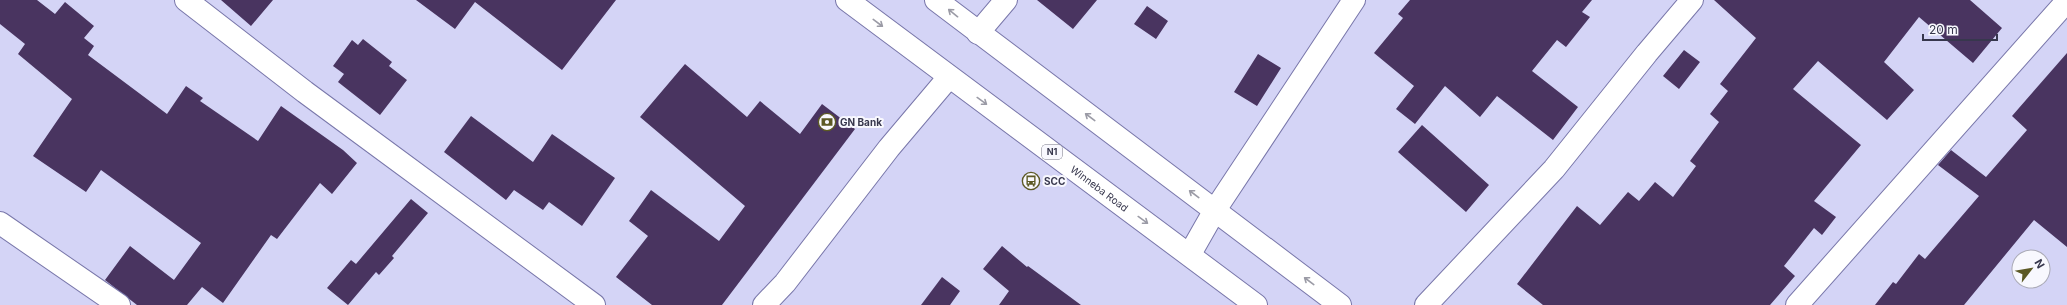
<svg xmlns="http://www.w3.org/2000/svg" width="2067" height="305" viewBox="0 0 2067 305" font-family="Inter,sans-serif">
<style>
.building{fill:#493460}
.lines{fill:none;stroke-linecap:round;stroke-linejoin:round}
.minor-casing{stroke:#7977aa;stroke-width:24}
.highway-casing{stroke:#7977aa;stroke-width:24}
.minor{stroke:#fff;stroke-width:22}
.highway{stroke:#fff;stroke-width:22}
.oneway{stroke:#9b9ba6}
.labels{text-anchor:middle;stroke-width:4;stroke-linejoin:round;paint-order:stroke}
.shield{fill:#f8f8fe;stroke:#717182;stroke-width:1}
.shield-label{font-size:9px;font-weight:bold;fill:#37374d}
.poi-label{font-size:10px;font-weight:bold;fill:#37374d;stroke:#f8f8fe;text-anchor:start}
.street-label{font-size:10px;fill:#37374d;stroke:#f8f8fe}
</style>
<rect width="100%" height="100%" fill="#d4d4f6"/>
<!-- building -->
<path class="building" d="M0,0H37L55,14L65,2L94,26L84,38L94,46L88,55L167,114L186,86L203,98L200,101L258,141L281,106L343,150L357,163L332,194L320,183L277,239L271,235L223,303L202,287L187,305H137L105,280L130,246L174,280L201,243L101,170L86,192L33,156L72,99L18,54L25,44L0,24Z
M221,0H273L251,26Z
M416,0H616L562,70L475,2L455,29Z
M1037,0H1097L1073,29Z
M1410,0H1592L1582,12L1590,17L1566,47L1557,40L1532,71L1578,107L1553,140L1497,96L1480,117L1445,86L1415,124L1396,109L1414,86L1374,53L1403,18L1398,14Z
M1714,0H1970L2002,28L1973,63L1919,17L1884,62L1914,90L1887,120L1818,61L1793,89L1861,145L1814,201L1836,217L1822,235L1814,228L1784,266L1795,276L1770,305H1543L1517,284L1577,206L1600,225L1628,192L1639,201L1655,182L1673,197L1696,166L1690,161L1719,122L1710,114L1728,91L1720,84L1756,38Z
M1147,6L1168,21L1156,39L1134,24Z
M363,39L392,62L389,66L407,80L380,115L338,82L344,74L333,66L352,40L358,45Z
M1684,50L1700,62L1679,89L1663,76Z
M2067,53V247L2034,220L1964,305H1875L1893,282L1896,284L1919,254L1925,259L1979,196L1938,165L1951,150L1986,177L2027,130L2012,116Z
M1258,54L1281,68L1257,106L1234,92Z
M685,64L747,117L760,101L800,134L822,104L855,129L722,305H652L616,277L648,236L629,221L651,190L719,241L745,206L640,117Z
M471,116L533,162L552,134L615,178L582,226L549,202L543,210L514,190L506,200L444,152Z
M1422,125L1489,185L1466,212L1398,152Z
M411,199L428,213L392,256L394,258L379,275L376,272L348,305L327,288L351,260L356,264Z
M1002,246L1027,267L1028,266L1081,305H999L1009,291L983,269Z
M942,277L960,291L950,305H921Z"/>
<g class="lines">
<defs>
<path id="minor" d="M186,0L305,92L594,305
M978,33L1006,0
M0,223L119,305
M1190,254L1215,210L1354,0
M764,305L785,283L889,148L949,77
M1426,305L1554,169L1647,53L1692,0
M1797,305L2067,1"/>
<g id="highway">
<path id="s1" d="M847,0L1256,305"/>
<path d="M936,0L1340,305"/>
</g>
</defs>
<!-- minor casing -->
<use href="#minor" class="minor-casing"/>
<!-- highway casing -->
<use href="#highway" class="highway-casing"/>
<!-- minor -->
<use href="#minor" class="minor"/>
<!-- highway -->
<use href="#highway" class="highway"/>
</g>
<!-- one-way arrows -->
<defs><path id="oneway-shaft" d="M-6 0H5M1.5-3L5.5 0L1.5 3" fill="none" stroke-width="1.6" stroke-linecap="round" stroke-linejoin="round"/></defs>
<g class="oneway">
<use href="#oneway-shaft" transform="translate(953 13) rotate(-141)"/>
<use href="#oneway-shaft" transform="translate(878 23) rotate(37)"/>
<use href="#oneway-shaft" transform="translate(982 101) rotate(36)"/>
<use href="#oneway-shaft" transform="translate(1090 117) rotate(-143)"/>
<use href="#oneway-shaft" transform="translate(1194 194) rotate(-143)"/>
<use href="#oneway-shaft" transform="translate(1143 220) rotate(36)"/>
<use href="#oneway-shaft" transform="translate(1309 281) rotate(-143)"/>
</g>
<!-- icons -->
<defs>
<symbol id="bank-ring" viewBox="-11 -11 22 22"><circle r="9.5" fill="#f8f8fe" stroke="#5c5925" stroke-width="1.5"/><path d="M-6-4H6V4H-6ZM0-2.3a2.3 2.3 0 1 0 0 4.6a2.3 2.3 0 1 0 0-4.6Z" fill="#5c5925"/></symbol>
<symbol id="bus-ring" viewBox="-11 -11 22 22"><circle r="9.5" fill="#f8f8fe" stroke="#5c5925" stroke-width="1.5"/><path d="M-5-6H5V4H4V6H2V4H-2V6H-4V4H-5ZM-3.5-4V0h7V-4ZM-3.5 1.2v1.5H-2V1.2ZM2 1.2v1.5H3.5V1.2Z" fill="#5c5925"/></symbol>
</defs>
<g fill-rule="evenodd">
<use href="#bank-ring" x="817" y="112" width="20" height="20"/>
<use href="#bus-ring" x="1021" y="171" width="20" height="20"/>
</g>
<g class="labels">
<!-- shield labels -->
<rect class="shield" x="1042" y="145" width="20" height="14" rx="3"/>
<g class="shield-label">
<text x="1052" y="155">N1</text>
</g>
<!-- poi labels -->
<g class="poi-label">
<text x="840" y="126">GN Bank</text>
<text x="1044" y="185">SCC</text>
</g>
<!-- street labels -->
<g class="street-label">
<text dy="4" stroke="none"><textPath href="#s1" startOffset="315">Winneba Road</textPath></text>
</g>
</g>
<!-- north arrow -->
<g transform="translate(2031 269) rotate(59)"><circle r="19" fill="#f8f8fe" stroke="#ababb7"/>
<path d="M0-3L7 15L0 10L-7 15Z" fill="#5c5925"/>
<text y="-6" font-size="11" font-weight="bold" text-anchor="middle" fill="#37374d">N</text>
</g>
<!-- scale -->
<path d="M1923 34v6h74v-6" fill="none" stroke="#37374d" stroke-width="2"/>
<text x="1929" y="34" font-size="12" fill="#37374d" stroke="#f8f8fe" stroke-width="3" paint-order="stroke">20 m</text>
</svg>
